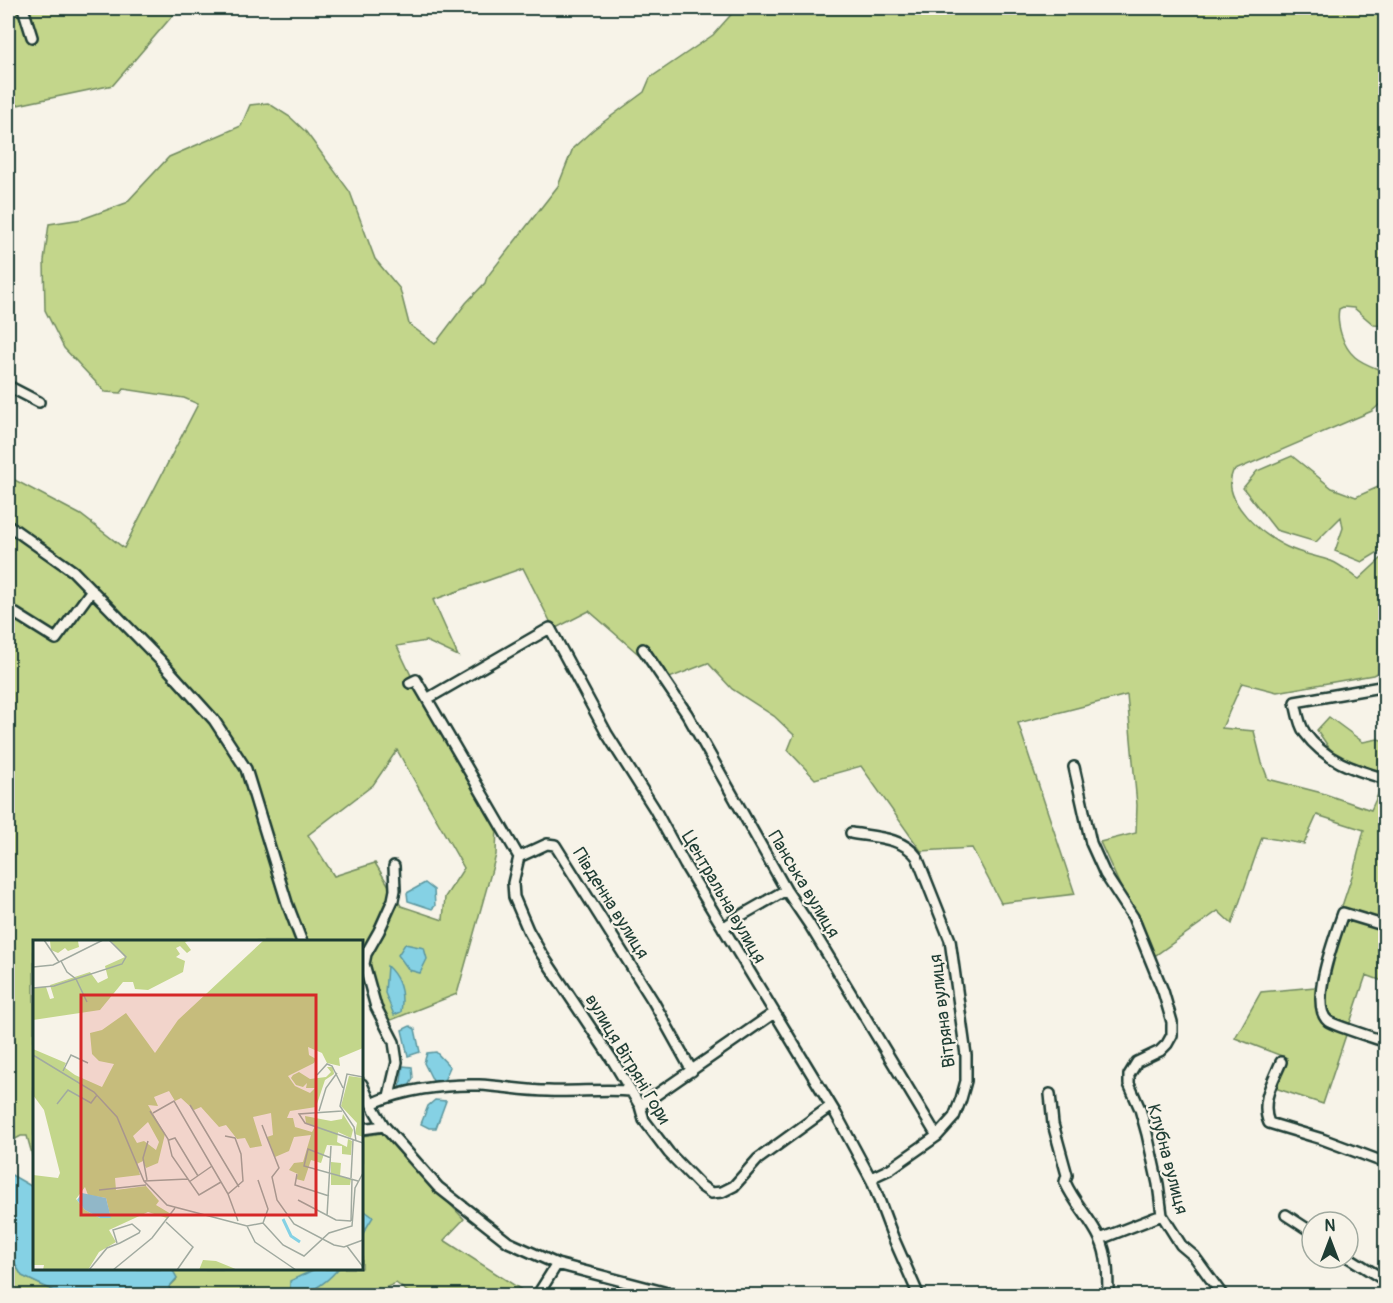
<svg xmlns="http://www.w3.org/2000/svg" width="1393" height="1303" viewBox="0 0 1393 1303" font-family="Pangolin,sans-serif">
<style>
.green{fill:#c3d68b;stroke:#718a60;stroke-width:1.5;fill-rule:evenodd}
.water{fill:#85d1e4;stroke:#5c969e;stroke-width:1.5}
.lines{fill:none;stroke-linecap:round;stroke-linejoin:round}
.minor-casing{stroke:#1f3d34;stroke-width:14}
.minor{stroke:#f7f3e8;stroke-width:9}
.labels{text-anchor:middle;stroke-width:4.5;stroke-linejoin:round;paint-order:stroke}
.street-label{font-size:18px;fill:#1f3d34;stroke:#f7f3e8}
.inset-river{fill:none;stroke:#85d1e4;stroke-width:3}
.inset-road{fill:none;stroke:#a1aaa0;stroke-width:1.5}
.view{fill:#d62828;fill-opacity:0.15;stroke:#d62828;stroke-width:3}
.inset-edge{fill:none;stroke:#1f3d34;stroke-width:3}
</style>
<rect width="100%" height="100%" fill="#f7f3e8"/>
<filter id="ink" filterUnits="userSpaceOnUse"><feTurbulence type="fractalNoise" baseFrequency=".0167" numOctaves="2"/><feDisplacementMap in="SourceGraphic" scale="12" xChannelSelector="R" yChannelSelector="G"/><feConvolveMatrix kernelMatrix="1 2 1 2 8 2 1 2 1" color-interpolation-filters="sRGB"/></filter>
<g filter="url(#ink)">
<!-- green -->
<path class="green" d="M8,8H179L113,85L8,107Z
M737,8H1385V326L1374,325L1354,308L1343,307L1339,309C1336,324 1343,347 1355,357C1363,364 1376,368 1385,372C1385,391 1389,399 1372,411L1233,471C1220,501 1263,536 1287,547C1301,554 1317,556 1331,561C1341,565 1350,573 1359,579L1385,555V669L1373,675L1277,692L1242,683L1222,728L1254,731L1262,763L1268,779L1322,793L1371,810L1385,779V982L1366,975L1323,1104L1275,1088L1287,1058L1235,1038L1261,992L1315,987L1353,873L1364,830L1317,815L1304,844L1262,837L1232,924L1218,911L1153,957L1100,842L1136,833L1137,805L1127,695L1018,723L1075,894L1001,903L972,848L921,851L861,766L815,779L788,750L794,735L774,716L732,689L708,663L667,679L589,611L554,629L523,568L433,600L458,656L426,641L397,646L426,707L497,822L496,855L457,994L386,1022L366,983L362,985V942H34V1161L27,1136H21L8,1143V480L13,479L81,515L124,548L198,404L184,398L124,389L121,393L105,392L64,348L45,310L44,261L49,224L82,219L126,203L169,157L241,126L250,105L268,103L290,117L306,132L350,192L375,259L400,289L409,324L435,344L466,303L485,283L487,277L558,186L573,148L594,129L644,92L650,78L713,35ZM397,750L464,868L445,897L443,920L401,906L375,863L334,876L308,835L373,785Z
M1292,456L1332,488L1356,497L1385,484V548L1362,562L1335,551L1343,528L1341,517L1316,542L1276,530L1243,488L1257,471Z
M1329,717L1363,742L1378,739L1385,741V773L1349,764L1336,758L1317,730Z
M382,1133L464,1219L444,1240L531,1296L412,1295L396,1283L367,1296H173L169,1287L177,1279L172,1269L362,1268V1136Z
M8,1252L22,1276L63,1295H8Z"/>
<!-- water -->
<path class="water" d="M425,883L434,890L435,906L432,909L408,901L407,893Z
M405,944L424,948L427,959L420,973L409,970L398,955Z
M387,966C401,979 404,994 401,1012L394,1015L385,993Z
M410,1026L415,1029L420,1052L408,1056L402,1030Z
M436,1052L450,1067L443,1083L433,1081L424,1063L427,1053Z
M403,1066L412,1067L413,1078L408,1089L400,1088Z
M435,1100L446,1101L436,1128H429L421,1124L428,1106Z
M8,1173L31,1186L34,1184V1268L172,1269L177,1278L169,1287L173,1295H63L22,1276L8,1252Z
M362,1209L373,1217L362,1235Z
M315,1269H338C326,1283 309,1295 290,1295V1281Z"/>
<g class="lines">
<defs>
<path id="minor" d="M23,8L32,37
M8,386L39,402
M8,525L73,571L160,660L214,720L246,769L287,903L302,942
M8,609L56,639L92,590
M643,649L687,714L786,890L809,924L937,1136
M410,683L416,680L519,857
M1386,686L1295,702C1297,711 1299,725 1305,733C1324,760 1354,770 1386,779
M427,699L550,628L607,734L654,808L685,865L836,1114L872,1181
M1074,767L1091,843L1105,874L1133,917L1163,991L1172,1022V1035L1167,1044L1160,1051L1137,1062L1129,1075V1084L1140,1109L1147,1134L1158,1184L1162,1215L1181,1245L1194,1256L1223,1296
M851,833C873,837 903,837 917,857L950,940L966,1055V1081L961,1099L954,1117L937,1136L890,1169L875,1176L872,1181L893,1237L919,1296
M519,857L513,883L514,897L528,930L541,953L613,1061L640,1106L644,1120L669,1153L701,1186L711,1193L722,1192L734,1186L758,1159L831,1106
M519,857L547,844L555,845L653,1001L692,1071
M1386,926L1343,913C1336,934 1308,1004 1328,1021C1335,1026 1375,1038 1386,1042
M723,928L742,915L786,890
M1281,1062C1273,1081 1260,1102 1269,1123L1322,1139L1386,1163
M362,1084L371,1104L384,1126L438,1187L508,1242L557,1264L679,1296
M1050,1094L1053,1124L1067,1175L1065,1182C1074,1203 1091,1219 1100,1239C1108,1255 1108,1278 1108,1296
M389,1096L397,1062L394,1042L376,1007L364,964L366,954L379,931L393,900L395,890L394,866
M371,1104C402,1090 443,1084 479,1085C502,1086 524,1091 548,1091C576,1092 603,1089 631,1091
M640,1106L774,1013
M362,1129L384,1126
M1286,1215L1312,1232
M1100,1239L1162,1215
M1348,1257L1386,1281
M537,1296L557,1264"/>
</defs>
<!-- minor casing -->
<use href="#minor" class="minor-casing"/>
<!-- minor -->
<use href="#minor" class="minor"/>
</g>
</g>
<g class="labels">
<!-- street labels -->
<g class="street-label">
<text transform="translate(804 884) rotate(59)" y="6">Панська вулиця</text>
<text transform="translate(724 897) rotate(60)" y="6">Центральна вулиця</text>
<text transform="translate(611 903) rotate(58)" y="6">Південна вулиця</text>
<text transform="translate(942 1011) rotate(-97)" y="6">Вітряна вулиця</text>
<text transform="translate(628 1059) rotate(59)" y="6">вулиця Вітряні Гори</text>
<text transform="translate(1168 1159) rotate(75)" y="6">Клубна вулиця</text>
</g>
</g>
<!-- overview -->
<g transform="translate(33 940)">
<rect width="330" height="330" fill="#f7f3e8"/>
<path d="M77,0H158L152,2L158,10L154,13L147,6L143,8L147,14L143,17L152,21L150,32L115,50L102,49L100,42H90L67,70L0,80V47H13L17,59L21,58L17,45L57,32L65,43L75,38L72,26L92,17ZM231,0H330V108L306,118L307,126L294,123L289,113L275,107L276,115L283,119L281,123L255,136L262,146L277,153L282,148H273L274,143L270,147L263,145L258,138L260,135L266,132L277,139L293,137L298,132L294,127H300L301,134L292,140L283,167L257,171L254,178H260L262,187L279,192L282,186L273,183L272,176L298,181L309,179L310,174L320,190L318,198L305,192L304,202L314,207L315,199L319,201L318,215L309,214V206L294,205L288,223L278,220L271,241L263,239L265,234L256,230L261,223L270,222L278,195L261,197L256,211L242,217L234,197L240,195L238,173L220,177L229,206L217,208L212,198L204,199L193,185L186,187L168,167L161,170L148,158L142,161L136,151L121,157L125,166L115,165L132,194L125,223L113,228L110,221L104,224L107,235L82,238L83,250L113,246L126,261L123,265L138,274L134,278L115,272L76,290L83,302L66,312L55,330H10L11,325H0V235L25,238L27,233L11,170L0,155V109L33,123L31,127L42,135L69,147L81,124L66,121L59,114L57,93L69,90L93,73L122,113L145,80ZM115,182L126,202L123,210L111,201L104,203L100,196ZM52,247L55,255L73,258L77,275L67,278L52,270L43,259ZM17,1H45L46,7L35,11L32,8L25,13L18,10ZM316,136L330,138V197L322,194L324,183L308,166ZM298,222L308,223L307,236L318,239L317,245H298ZM170,320L183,321L205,330H166Z" fill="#c3d68b" fill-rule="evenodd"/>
<path d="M49,253L73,258L78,278H67L52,270L44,260Z" fill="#85d1e4"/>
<path class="inset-river" d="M250,279L258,296L267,302"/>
<path class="inset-road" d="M11,0L26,22M28,21L34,32L43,39L54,62M0,27L20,25L70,0M0,48L21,46L89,24L93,17L76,0M0,115L61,152L84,177L111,241L134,265L214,286L230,283M30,131L38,115L55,123M284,135L294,124L299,126L310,148M24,164L35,150L58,163L64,155M157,165L206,247M117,171L135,199L139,216L166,255L188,242M286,171L293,148L304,133M309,171L266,174L272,183L330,203M120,173L141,161L195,254M229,185L246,228L239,237L244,260L261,284L301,305L311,307L330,300M192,196L202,198L208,214L210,241L195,254L205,281M136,200L142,198L165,236M323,201L321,187L307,166L314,134L330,137M298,218L275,209L271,226L325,241M264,234L262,245L296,256M318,238L320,200M114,240L110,218L115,201M225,240L235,269L230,283M111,241L155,239M156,242L179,226M66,250L113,245M265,260L303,280L318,281M294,276L298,206M318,281L319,239M133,282L160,307L144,330M230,283L250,305L271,316L296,293L319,286L322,248L330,233M214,286L222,302L263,330M314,306L330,327M56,330L74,308L87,303L106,293L107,291L99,284L80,290L84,303M80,330L119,298L142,268"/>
<path class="view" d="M48,55H283V275H48Z"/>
<rect width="330" height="330" class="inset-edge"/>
</g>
<!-- margin -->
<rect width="1393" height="1303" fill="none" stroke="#f7f3e8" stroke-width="30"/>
<rect x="15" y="15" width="1363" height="1273" fill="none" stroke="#1f3d34" stroke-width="2" filter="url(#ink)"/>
<!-- north arrow -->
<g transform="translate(1330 1240)"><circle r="28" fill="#f7f3e8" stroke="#a1aaa0" stroke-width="1.5"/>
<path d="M0-4.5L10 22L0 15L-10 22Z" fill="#1f3d34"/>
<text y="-9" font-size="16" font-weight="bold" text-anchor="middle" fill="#1f3d34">N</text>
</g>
</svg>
